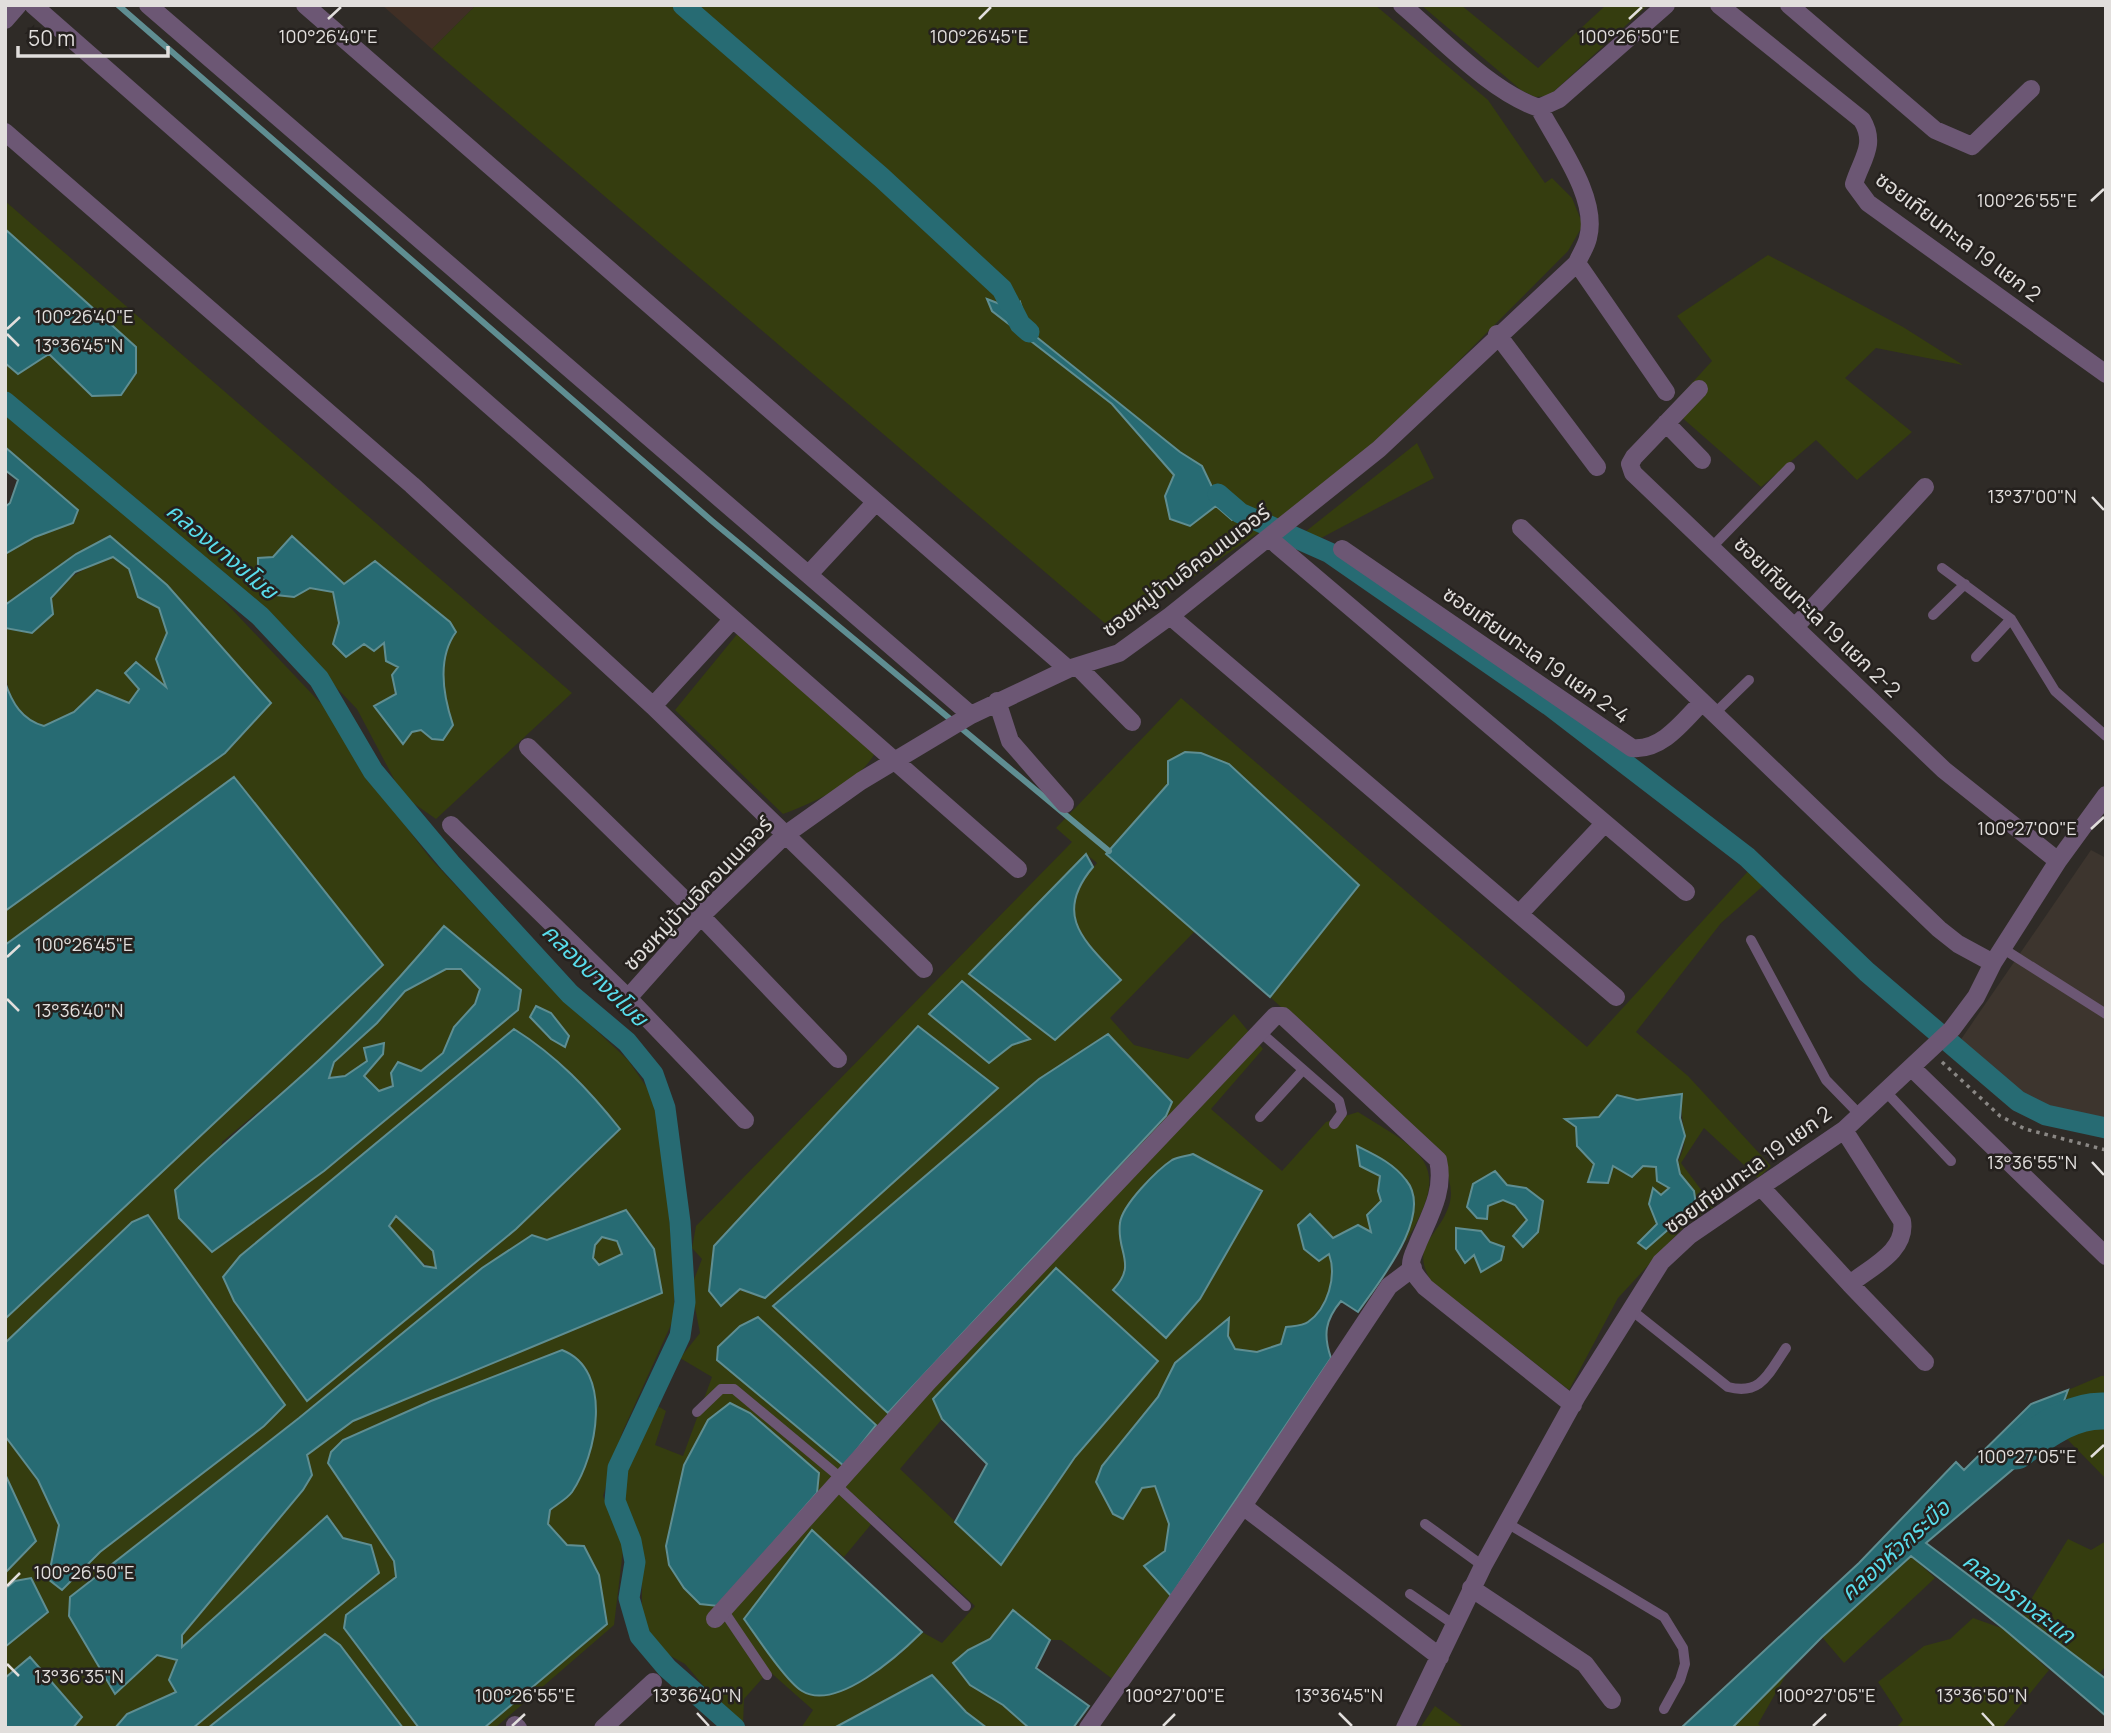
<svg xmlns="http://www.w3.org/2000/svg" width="2111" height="1733" viewBox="0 0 2111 1733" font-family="Manrope,'Noto Sans Thai',sans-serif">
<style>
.built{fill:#3d352e}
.industrial{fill:#402f25}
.green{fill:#353d0f;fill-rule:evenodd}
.water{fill:#276b73;stroke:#5f8e92;stroke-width:2;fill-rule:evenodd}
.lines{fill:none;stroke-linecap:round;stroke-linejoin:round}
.stream{stroke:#5f8e92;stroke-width:6}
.canal{stroke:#276b73;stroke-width:21}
.river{stroke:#276b73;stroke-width:37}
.path{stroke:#8a8784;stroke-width:3.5;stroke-dasharray:3.5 5;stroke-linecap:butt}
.service{stroke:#6c5774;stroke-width:10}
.minor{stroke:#6c5774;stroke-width:18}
.ticks{fill:none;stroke:#e1dedc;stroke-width:2.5}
.labels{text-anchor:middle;stroke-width:5;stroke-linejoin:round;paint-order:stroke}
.street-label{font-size:21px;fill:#e1dedc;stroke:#25211e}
.water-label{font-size:23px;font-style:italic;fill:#59dceb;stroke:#25211e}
.ticks-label{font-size:18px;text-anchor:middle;fill:#e1dedc;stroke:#25211e;stroke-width:5;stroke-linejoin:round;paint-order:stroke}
</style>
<rect width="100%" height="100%" fill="#2f2b27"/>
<!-- built -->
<path class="built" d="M2091,850L2106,858V1136L2031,1115L1953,1051Z"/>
<!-- industrial -->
<path class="industrial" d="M382,5H476L432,49Z"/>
<!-- green -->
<path class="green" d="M476,5H1375L1488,100L1545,183L1552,178L1572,198L1583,225L1568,251L1376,444L1311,497L1114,631L432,49ZM988,300L1013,309L1020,303L1029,331L1180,452L1202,466L1212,487L1239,513L1216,506L1190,526L1165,496L1174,475L1112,404L992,311Z
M1421,5H1461L1538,68L1606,5H1648L1549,96L1535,97L1521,90Z
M5,201L572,693L436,819L403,796L357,709L226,574L5,400V363L18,374L49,354L72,377L42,261L5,229ZM292,537L344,584L375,561L456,632C438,658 443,695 452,725L432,739L421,730L412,732L402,743L392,675L398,668L384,642L364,644L346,656L333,644L339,623L333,592L310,588L293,597L258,558L273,557Z
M1768,255L1903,327L1963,365L1876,348L1845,378L1912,432L1857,480L1816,440L1761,487L1670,407L1712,361L1677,316Z
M5,408L210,586L328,711L359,765L430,858L554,991L628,1060L652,1095L661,1119L674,1275V1318L622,1433L603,1496L624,1542L614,1625L495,1728H484L607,1624L567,1545L548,1524L550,1510C582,1485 585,1460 596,1422L328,1463L394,1561L396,1577L346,1615L344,1628L419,1728H403L340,1645L325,1634L208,1728H193L379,1573L371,1545L343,1538L327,1516L182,1648V1635L303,1490L307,1455L353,1421L662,1293L626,1210L547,1240L532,1235L482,1268L299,1418L141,1669L157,1655L178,1660L177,1692L127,1714L115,1728H73L81,1717L30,1657L5,1678V1647L48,1612L15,1581L5,1589V1573L36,1541L5,1474V1436L38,1480L59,1525L53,1552L62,1590L100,1552L264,1426L285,1405L148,1215L132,1222L5,1343V1319L383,965L234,778L5,945V911L225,753L271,703L110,536L76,554L5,605V554L35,537L73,523L78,510L5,447ZM444,926L520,990L517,1011L324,1171L211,1251L222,1142L307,1071L390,990ZM514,1029L516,1229L307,1400L234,1301L240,1256Z
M1417,443L1434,478L1308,545L1300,536Z
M112,557L129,569L138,597L158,607L167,633L156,659L166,688L136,662L139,689L129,703L97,690L74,712L44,726C0,713 5,666 5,628L32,633C57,585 63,577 112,557Z
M738,633L869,747L874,755C856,784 815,802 783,814L675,710Z
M1181,698L1587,1047L1751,868L1763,886L1721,923L1636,1032L1688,1076L1771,1166L1758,1178L1704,1128L1681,1163L1714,1207L1690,1220L1618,1298L1569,1390L1432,1282C1409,1247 1437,1238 1448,1208C1457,1186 1443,1164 1433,1145L1270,997L1358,885L1201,753L1185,752L1169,761L1168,784L1106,854L1195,931L1110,1018L1134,1045L1188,1059L1234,1014L1263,1049L1211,1109L1282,1171L1326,1122L1358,1112C1426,1154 1453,1164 1405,1243L1414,1209L1380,1176L1378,1191L1382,1201L1371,1233L1358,1225L1333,1238C1328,1257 1336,1265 1332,1281C1326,1311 1289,1350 1257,1352C1250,1352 1242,1350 1235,1349L1228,1336V1318L1175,1363L1158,1397L1102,1466L1096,1481L1142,1487L1155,1485L1169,1524L1165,1551L1144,1566L1171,1596L1115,1681L1061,1640H1050L1013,1611L990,1639L968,1650L970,1685L1003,1705L1029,1728H987L966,1712L932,1675L834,1728H801L813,1710L769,1671L744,1699L743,1725L725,1711L685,1664L665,1653L647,1633L642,1613V1560L621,1497L631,1454L656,1405L666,1411L655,1445L683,1456L712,1377L680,1358L700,1333L691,1287L702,1259L692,1248L696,1226L1072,842L1056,828ZM1086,854L1097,863C1050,916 1083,939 1121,980L969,973ZM962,981L1030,1039L1012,1045ZM917,1026L997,1088L765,1297L740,1289ZM1108,1034L1172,1102L1166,1116L888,1413L773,1305ZM1682,1094C1680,1111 1683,1119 1684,1134C1687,1165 1663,1155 1694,1191L1668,1228L1647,1249L1639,1243L1657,1224L1649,1204L1653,1188L1661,1195L1669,1188L1657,1181L1656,1167L1613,1165L1588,1182L1594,1164L1577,1147L1576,1127L1566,1119L1599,1117L1617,1095L1637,1100ZM1507,1185L1526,1188L1538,1232L1515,1205L1503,1200L1487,1206ZM1120,1223L1221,1260L1200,1299L1166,1338L1113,1291C1132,1267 1125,1251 1120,1223ZM1157,1361L1075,1457L1001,1565L900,1469L942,1419L933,1398ZM750,1413L819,1473L817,1493ZM878,1516L975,1606L942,1643L922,1632L898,1656L812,1530L844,1557Z
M446,969H461L480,989L476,1004L454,1027L443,1053L421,1071L379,1091L364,1076L383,1054L345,1076L328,1078L334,1062L377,1023L405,991Z
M396,1216L433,1252L437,1268C415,1265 402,1243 389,1226Z
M602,1237L617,1241L622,1254L599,1265L593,1258L595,1245Z
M2101,1376H2106V1479L2068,1440L2051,1437L2068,1390Z
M2068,1539L2091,1550L2106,1541V1666L2099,1674L2022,1614Z
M1911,1556L1935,1578L1844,1663L1822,1637Z
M1973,1618L2004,1629L2049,1670L2002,1728H1896L1903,1720L1878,1682L1924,1646L1950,1639Z
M1790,1668L1758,1724L1763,1728H1732Z
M1435,1706L1465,1728H1420Z"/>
<!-- water -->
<path class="water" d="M5,229L136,347V373L121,395L92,396L49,354L18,374L5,363Z
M987,299L1013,309L1020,302L1029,331L1180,452L1202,466L1212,487L1240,513L1232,520L1216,506L1190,526L1170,519L1165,496L1174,475L1112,404L992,311Z
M5,447L78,510L73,523L35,537L5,554V507L10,503L18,480L5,470Z
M110,536L167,585L271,703L225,753L5,911V682C12,703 22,720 44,726L74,712L97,690L129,703L139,689L125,673L136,662L166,687L156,659L167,633L159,608L138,597L129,569L113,557L75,572L51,598L53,614L32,633L5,628V605L76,554Z
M292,536L344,584L375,561L450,622L456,632C437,658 443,695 453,725L443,740L432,739L421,730L412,732L403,744L374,706L396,694L392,675L398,667L386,661L384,643L374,651L364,644L346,657L333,644L339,623L333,592L310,588L294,597L276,595L258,573V558L273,557Z
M1185,752L1201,753L1229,764L1359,885L1270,997L1106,854L1168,784V761Z
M234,777L383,965L5,1319V945Z
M1086,854L1093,867C1051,917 1087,943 1121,980L1055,1040L969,974Z
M444,926L521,990L518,1010L324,1171L212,1252L179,1218L175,1190C217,1148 263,1111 307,1071C357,1026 401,977 444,926ZM446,969H461L480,989L475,1004L454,1027L443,1053L421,1071L398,1062L391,1073L393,1086L379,1091L364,1076L383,1054L384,1043L364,1048L367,1061L345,1076L329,1078L334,1062L377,1023L405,991Z
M962,981L1030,1039L1012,1045L989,1063L929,1014Z
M536,1006L551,1013L569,1036L565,1047L551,1039L530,1017Z
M918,1026L998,1088L765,1298L740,1289L721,1306L709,1291L714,1246Z
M514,1029C557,1056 589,1090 620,1129L516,1229L307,1401L234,1301L223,1277L240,1256ZM396,1216L433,1251L436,1268L424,1266L389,1226Z
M1108,1034L1172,1102L1166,1116L888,1413L773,1306L1039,1079Z
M1682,1094L1680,1118L1685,1136L1677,1160L1680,1174L1694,1191L1696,1205L1646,1249L1638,1243L1657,1224L1649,1204L1653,1188L1661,1195L1669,1188L1657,1181L1656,1167L1643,1166L1632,1177L1613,1166L1608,1183L1588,1182L1594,1164L1577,1146L1576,1127L1565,1119L1599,1117L1617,1095L1637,1100Z
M1357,1146C1375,1155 1393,1163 1406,1180C1435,1215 1378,1283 1358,1312L1341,1301C1325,1320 1323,1335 1331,1358L1171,1596L1144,1566L1165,1551L1169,1524L1155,1486L1142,1488L1123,1519L1113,1514L1096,1482L1102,1466L1158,1397L1175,1363L1229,1318L1228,1336L1235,1349L1257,1352L1281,1344L1286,1327C1293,1326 1303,1326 1308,1322C1328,1308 1337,1276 1329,1254L1319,1261L1304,1249L1298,1225L1310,1214L1333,1238L1358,1225L1371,1232L1367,1215L1381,1201L1378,1191L1380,1176L1360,1166Z
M1193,1154L1262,1191L1200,1299L1166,1338L1113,1290C1138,1264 1116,1252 1120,1223C1122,1205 1157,1170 1172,1160C1178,1157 1187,1156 1193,1154Z
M1495,1171L1507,1185L1526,1188L1543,1201L1538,1232L1523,1247L1513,1236L1527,1220L1515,1205L1503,1200L1488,1206L1487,1219L1477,1218L1467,1207L1473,1184Z
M626,1210L654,1249L662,1293L353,1421L307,1455L312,1475L303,1490L182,1635V1647L327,1516L343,1538L371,1545L379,1573L193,1728H115L127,1714L176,1692L169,1680L177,1660L157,1655L115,1694L69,1616L70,1597L299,1418L482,1268L532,1235L547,1240ZM602,1237L617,1241L622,1254L599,1265L593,1258L595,1245Z
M148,1215L285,1405L264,1426L100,1552L62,1590L48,1579L59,1525L38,1480L5,1436V1343L132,1222Z
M1456,1228L1481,1231L1490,1242L1504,1247L1501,1260L1481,1272L1474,1255L1465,1263L1456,1249Z
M1056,1268L1158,1361L1075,1457L1001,1565L955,1522L987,1464L942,1419L933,1399Z
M758,1317L876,1425L844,1466L717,1360L718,1347L740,1326Z
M562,1350C614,1370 597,1455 572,1492C567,1499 557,1504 550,1510L548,1524L567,1545L584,1546L599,1575L607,1624L484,1728H419L344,1628L346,1615L396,1577L394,1561L328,1463L331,1452L343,1440L431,1401Z
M2068,1390L2051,1437L1926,1543L2106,1679V1716L2004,1629L1911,1556L1822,1637L1732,1728H1681L1859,1563L1956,1462L1964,1470L2031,1404Z
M730,1403L750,1413L819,1473L817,1493L718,1606L700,1604L684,1588L669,1565L666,1546L684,1465L708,1420Z
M5,1474L36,1541L5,1573Z
M812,1530L922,1632C899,1655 836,1712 802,1691C786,1681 757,1637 744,1619Z
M31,1578L48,1612L5,1647V1589L15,1581Z
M1013,1610L1050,1640L1036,1668L1089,1706L1073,1728H1029L1003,1705L970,1685L953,1663L968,1650L990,1639Z
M325,1634L340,1645L403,1728H208Z
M30,1657L82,1717L73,1728H5V1678Z
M932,1675L966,1712L987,1728H834Z"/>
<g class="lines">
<!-- stream -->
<path class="stream" d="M118,5L712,521L1109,851"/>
<!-- canal -->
<path class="canal" d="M683,5L881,177L1002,289L1020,324L1029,332
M5,402L260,616L319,679L373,771L450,863L570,994L627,1042L653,1074L665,1108L680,1222L685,1302L680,1336L618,1468L615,1501L631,1541L635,1562L629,1598L640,1636L667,1668L735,1728
M1218,494L1240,513L1330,553L1549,705L1747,857L1867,972L2018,1101L2046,1115L2106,1128"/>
<!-- river -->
<path class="river" d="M2016,1451C2043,1432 2071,1409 2106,1411"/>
<!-- path -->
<path class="path" d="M1942,1062L2000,1116L2025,1129L2106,1150"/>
<!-- service -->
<path class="service" d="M1712,547L1790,467
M1942,568L2011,619L2055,691L2106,736
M1933,615L1965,584
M1976,657L2011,619
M1714,714L1749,680
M1751,940L1826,1080L1861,1116
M2002,948L2106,1014
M1259,1031L1339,1101L1342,1113L1334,1124
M1887,1093L1951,1161
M1260,1117L1302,1071
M1630,1309L1728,1387C1762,1396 1769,1372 1786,1348
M697,1412L721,1389H734L841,1478
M836,1485L966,1606
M1507,1523L1664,1617L1683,1648L1685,1664L1680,1680L1664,1709
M1425,1524L1483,1566
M1410,1594L1456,1626
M723,1610L767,1675"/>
<!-- minor -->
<path class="minor" d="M33,5L1018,869
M148,5L971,715
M305,5L1068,669
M1402,5C1441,38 1491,92 1539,108L1559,99L1666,5
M1719,5L1862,120C1877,145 1861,160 1854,184L1868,203L2106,374
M1789,5L1935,130L1972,146L2031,89
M5,20L18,5
M5,132L412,485L653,706L924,969
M1577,263L1666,392
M1497,334L1597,467
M1699,389L1634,457L1630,464L1633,473L1944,770L2058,861
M1666,423L1702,460
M1521,528L1939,929L1958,944L1993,963
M1269,538L1686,892
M1342,549L1632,748C1661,751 1682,723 1702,702
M809,574L875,503
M1170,616L1616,997
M1795,627L1925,487
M1078,667L1132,722
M997,701L1010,741L1065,804
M653,706L732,620
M528,747L701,916L838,1059
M451,825L628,998L745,1120
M1520,913L1604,824
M628,998L701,916L785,835L861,781L971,715L1068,669L1119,653L1170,616L1379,449L1577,263C1580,255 1586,247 1588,238C1599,198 1557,143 1539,108
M1913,1069L2106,1256
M1761,1187L1850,1284C1871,1267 1907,1251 1902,1221L1844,1130
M1850,1284L1925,1362
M1243,1506L1440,1657
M1471,1588L1585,1664L1612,1700
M715,1619L929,1381L1275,1016H1283L1438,1160C1445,1190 1430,1215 1418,1243C1416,1249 1411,1257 1411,1264C1412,1273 1420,1280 1425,1287L1573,1405
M515,1725L518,1728
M603,1728L653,1682
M1088,1728L1243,1506L1389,1286L1413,1268
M1405,1728L1483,1566L1577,1396L1661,1262L1690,1235L1844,1130L1952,1029L1976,997L1993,963L2058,861L2106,795"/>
</g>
<!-- ticks -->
<path class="ticks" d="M328,19L341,7M979,19L991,7M1629,19L1642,7M2091,201L2104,189M7,329L20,317M7,334L19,346M2092,497L2104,510M2091,829L2104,817M7,957L20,945M7,999L19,1011M2092,1162L2104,1175M2091,1457L2104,1445M7,1586L20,1573M7,1664L19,1676M697,1713L709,1726M1339,1713L1352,1726M1982,1713L1994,1726M512,1726L525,1714M1163,1726L1175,1714M1813,1726L1826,1714"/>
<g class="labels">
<!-- street labels -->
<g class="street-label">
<text transform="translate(1958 237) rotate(37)" y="7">ซอยเทียนทะเล 19 แยก 2</text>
<text transform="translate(1186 571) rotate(-37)" y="7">ซอยหมู่บ้านอิคอนเนเจอร์</text>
<text transform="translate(1817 617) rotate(44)" y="7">ซอยเทียนทะเล 19 แยก 2-2</text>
<text transform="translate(1536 655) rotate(35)" y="7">ซอยเทียนทะเล 19 แยก 2-4</text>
<text transform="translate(698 894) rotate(-46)" y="7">ซอยหมู่บ้านอิคอนเนเจอร์</text>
<text transform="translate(1748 1170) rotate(-36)" y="7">ซอยเทียนทะเล 19 แยก 2</text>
</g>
<!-- water labels -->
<g class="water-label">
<text transform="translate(222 551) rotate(40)" y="8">คลองบางขโมย</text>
<text transform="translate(595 975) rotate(44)" y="8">คลองบางขโมย</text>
<text transform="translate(1895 1550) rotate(-42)" y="8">คลองหัวกระบือ</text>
<text transform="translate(2019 1598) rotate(37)" y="8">คลองรางสะแก</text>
</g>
</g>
<g class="ticks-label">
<text x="328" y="43">100°26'40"E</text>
<text x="979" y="43">100°26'45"E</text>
<text x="1629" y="43">100°26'50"E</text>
<text x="2027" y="207">100°26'55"E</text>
<text x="84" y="323">100°26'40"E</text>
<text x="79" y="352">13°36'45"N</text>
<text x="2032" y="503">13°37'00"N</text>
<text x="2027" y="835">100°27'00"E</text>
<text x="84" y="951">100°26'45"E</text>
<text x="79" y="1017">13°36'40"N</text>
<text x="2032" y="1169">13°36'55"N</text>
<text x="2027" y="1463">100°27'05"E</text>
<text x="84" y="1579">100°26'50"E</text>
<text x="79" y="1683">13°36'35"N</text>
<text x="697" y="1702">13°36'40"N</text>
<text x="1339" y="1702">13°36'45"N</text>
<text x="1982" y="1702">13°36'50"N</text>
<text x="525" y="1702">100°26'55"E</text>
<text x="1175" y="1702">100°27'00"E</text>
<text x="1826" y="1702">100°27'05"E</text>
</g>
<!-- border -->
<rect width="2111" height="1733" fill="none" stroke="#e1dedc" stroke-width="14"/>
<!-- scale -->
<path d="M18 46v10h150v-10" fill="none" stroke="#e1dedc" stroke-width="3.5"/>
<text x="28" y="46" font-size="21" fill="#e1dedc" stroke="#25211e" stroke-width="5" paint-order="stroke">50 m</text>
</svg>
